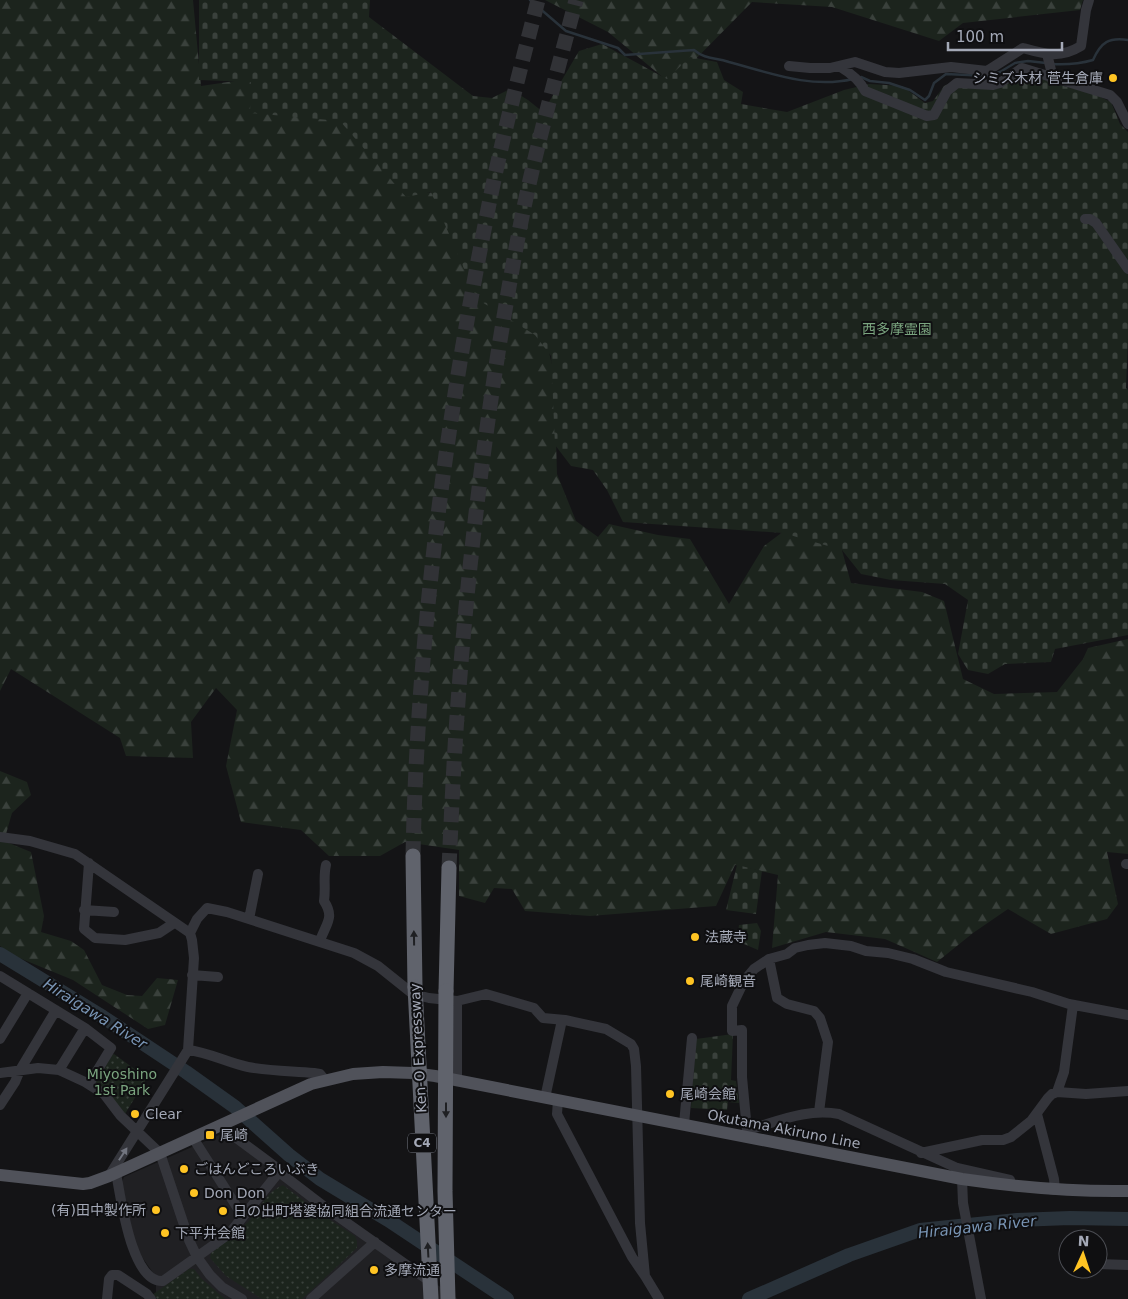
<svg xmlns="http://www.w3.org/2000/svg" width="1128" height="1299" viewBox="0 0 1128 1299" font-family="'DejaVu Sans','Noto Sans JP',sans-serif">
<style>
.built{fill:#202023}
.forest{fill:url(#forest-firs)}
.cemetery{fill:url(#cemetery-stones)}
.park{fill:url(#park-dots)}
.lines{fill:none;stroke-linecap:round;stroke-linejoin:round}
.stream{stroke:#29323a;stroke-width:2.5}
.river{stroke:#29323a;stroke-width:14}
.highway-tunnel{stroke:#313236;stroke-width:15;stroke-dasharray:15 8;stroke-linecap:butt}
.minor{stroke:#34353b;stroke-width:10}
.major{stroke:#50525a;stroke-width:12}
.highway{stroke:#60636c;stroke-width:15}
.highway-bridge{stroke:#60636c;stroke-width:15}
.oneway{fill:#1f2023}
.oneway2{fill:#72757f}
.poi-dot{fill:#ffc423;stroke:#0f0f11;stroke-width:2}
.labels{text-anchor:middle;stroke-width:4;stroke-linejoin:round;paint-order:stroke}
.shield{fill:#0f0f11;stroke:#777b85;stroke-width:1}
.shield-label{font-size:12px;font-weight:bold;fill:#a4a9b7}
.poi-label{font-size:14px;fill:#a4a9b7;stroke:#0f0f11;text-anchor:start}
.park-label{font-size:14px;fill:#7aa47f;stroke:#0f0f11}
.street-label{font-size:14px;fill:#a4a9b7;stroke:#0f0f11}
.water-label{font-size:15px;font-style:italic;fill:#7995b5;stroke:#0f0f11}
</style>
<defs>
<pattern id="forest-firs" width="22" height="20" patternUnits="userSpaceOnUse" patternTransform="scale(1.25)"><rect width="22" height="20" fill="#1c241d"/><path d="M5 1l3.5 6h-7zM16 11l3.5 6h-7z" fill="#3a413c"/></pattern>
<pattern id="cemetery-stones" width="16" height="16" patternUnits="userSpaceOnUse" patternTransform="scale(1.25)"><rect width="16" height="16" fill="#1c241d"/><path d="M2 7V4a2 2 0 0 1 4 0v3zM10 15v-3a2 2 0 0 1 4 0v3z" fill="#3a413c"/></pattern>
<pattern id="park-dots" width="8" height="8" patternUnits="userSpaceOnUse" patternTransform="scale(1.25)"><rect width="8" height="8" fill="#1c241d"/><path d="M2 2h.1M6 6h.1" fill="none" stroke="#3a413c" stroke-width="1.8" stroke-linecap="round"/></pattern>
</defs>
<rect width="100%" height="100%" fill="#141416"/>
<!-- built -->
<path class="built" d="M226,1132L375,1242L458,1299H156V1277L135,1247L122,1182L124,1177Z"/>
<!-- forest -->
<path class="forest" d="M0,0H193L201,86L255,78L339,111L410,191L436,193L547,344L554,373L557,474L576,521L598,537L609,524L658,535L690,539L729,604L764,546L788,528L840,543L851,583L922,592L944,601L963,679L994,694L1057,692L1083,659L1088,648L1128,639V854L1107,852L1118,904L1107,919L1051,934L1008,909L973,933L937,962L885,939L826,932L772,948L778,875L735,865L716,906L590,916L525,911L512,889L494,888L485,903L459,896V850L405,842L380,856H329L301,830L241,822L226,766L237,710L216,688L191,722L193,758L126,756L120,738L11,669L0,691Z
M545,0H1083L1080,10L963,23L939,41L832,7L752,2L671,84L608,32Z
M0,771L27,782L31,795L12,813L4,841L31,852L44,916L41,932L71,941L84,950L102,985L127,995L142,996L157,978L178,980L165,1025L148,1029L73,980L12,955L0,946Z"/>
<!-- cemetery -->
<path class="cemetery" d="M199,0H370L369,17L473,96L492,98L510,89L528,100L543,112L579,51L602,44L667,79L690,57L717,62L724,80L743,92L741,104L787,112L844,90L869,84L902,86L925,103L933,101L944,86L956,80L994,82L1025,71L1056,84L1094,94L1111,102L1120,124L1128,132V337L1126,388L1128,390V635L1055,649L1051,662L1005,664L988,674L968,670L958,654L968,600L945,584L891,580L861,574L842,550L783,533L623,522L607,490L593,470L571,466L555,445L551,356L535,335L477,299L431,192L406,197L340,121L250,113L251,82L199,80Z
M737,865L762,871L756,914L726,910Z
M757,923L761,931L758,950L737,941L739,925Z
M733,1034L731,1080L736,1081L739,1103L728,1102L727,1110L691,1108L696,1039Z"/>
<!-- park -->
<path class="park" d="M114,1054L147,1078L125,1114L95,1084L94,1080L110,1055Z
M283,1185L321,1214L355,1236L357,1241V1248L302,1299H262L226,1276L210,1258L211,1253C224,1243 236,1233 248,1222C259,1210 268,1190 283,1185Z
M189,1269H194L201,1278L225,1299H157L152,1295Z"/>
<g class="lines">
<!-- stream -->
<path class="stream" d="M530,0L566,31L618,48L625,55L694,50C706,60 715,57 729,62C770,73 811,89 853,79
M1051,64C1066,65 1079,64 1093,60C1101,42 1109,37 1128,40
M861,77L870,81L889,83L910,90L925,100L929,96L934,83L946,74L989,76L1000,72L1015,63L1028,61L1046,63"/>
<!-- river -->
<path class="river" d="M0,954L103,1017L186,1072L235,1107L289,1155L320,1179L388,1220L507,1299
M749,1299L849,1255L920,1230L1017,1220L1070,1218L1128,1219"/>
<!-- highway-tunnel -->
<path class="highway-tunnel" d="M413,856C417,646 444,431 485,225C499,149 519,75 538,0
M449,868C451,823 453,777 456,731C467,564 488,396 519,232C534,154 556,77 576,0"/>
<!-- minor -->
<path class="minor" d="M1047,54L1051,70V78
M789,66L810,68H830L855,62L885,72L899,73L951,67L987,71L1023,48C1044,54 1060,59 1081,46L1086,10L1089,0
M839,66C849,72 860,80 865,91L927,116L934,115L947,91L957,83L993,85L1000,83L1022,68L1110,95L1117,102L1128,124
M1085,219H1090L1096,223L1128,269
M0,837L30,841L75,854L190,933L192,940L194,958L188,1050L109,1176
M89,863L84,929L95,938L125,940L159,933L174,923
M1126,864H1128
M84,910L114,912
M249,919L258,874
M190,933L197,919L207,908L227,912L354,953L378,966L413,994L429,998L457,1001L486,994L534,1008L543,1018L565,1020L606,1029L631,1044L634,1049L636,1066L640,1223L645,1276
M320,941C326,923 335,918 324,901C326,888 323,877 326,865
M769,959L777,998L787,1004L814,1011L820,1018L828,1042L819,1112
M192,975L218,977
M0,976L85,1028L111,1048L89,1084
M457,1001V1080
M0,1039L28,993
M188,1050C208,1052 228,1063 248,1067C270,1071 292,1071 314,1073L320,1074L325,1080
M59,1070L85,1028
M0,1073L38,1068L59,1070L85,1082L104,1094L120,1115L160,1153L189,1240L197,1257L210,1275L222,1287L242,1299
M1057,1092L1064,1072L1073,1005
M545,1098L562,1020
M558,1100L557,1114L632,1257L645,1276L659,1299
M0,1105L15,1082L20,1070L56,1010
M1037,1114L1054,1179L1055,1190L1049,1189
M684,1124L692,1038
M747,1130L742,1077V1030L732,1031V1006L744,981L754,969L769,959L787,954L795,948L808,945L825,943L851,946L866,951L888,953L913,959L946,972L1032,992L1069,1004L1128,1015
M745,1136L747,1130C777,1122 806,1108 839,1114L957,1168L1010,1180
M235,1137L273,1165L279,1172L326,1208L425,1278
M193,1138L242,1215
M921,1153L982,1140H1003L1011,1137L1031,1121L1048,1098L1052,1094L1057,1092L1086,1094L1128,1091
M116,1173C121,1197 131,1283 163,1281L229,1234L279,1172
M962,1179L963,1203L981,1299
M1098,1264L1128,1265
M107,1299L109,1279L112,1275H118L147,1294L151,1299
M311,1299L375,1242"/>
<!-- major -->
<path class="major" d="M0,1175L83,1184L90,1183L109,1176L311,1084L353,1074L383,1072L413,1073L435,1076L962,1179C1017,1187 1072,1192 1128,1191"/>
<!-- highway -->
<path class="highway" d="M413,856L415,987
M446,991L449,868"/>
<!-- highway-bridge -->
<path class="highway-bridge" d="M415,987L431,1299
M446,991L445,1191L448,1299"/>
</g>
<!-- one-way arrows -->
<defs><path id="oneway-solid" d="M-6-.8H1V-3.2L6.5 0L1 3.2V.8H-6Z" transform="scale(1.25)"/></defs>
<g class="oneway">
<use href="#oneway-solid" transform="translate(414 938) rotate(-91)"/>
<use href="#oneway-solid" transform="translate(446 1110) rotate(90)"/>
<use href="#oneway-solid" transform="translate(428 1250) rotate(-93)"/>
</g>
<use class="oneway2" href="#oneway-solid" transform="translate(123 1154) rotate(-57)"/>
<!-- markers -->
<g class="poi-dot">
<circle cx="1113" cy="78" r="5"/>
<circle cx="695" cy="937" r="5"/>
<circle cx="690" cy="981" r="5"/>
<circle cx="670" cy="1094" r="5"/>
<circle cx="135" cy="1114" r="5"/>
<rect x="205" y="1130" width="10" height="10" rx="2.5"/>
<circle cx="184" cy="1169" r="5"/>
<circle cx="194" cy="1193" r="5"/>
<circle cx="156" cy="1210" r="5"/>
<circle cx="223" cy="1211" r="5"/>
<circle cx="165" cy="1233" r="5"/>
<circle cx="374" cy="1270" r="5"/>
</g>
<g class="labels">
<!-- shield labels -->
<rect class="shield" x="408" y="1133.5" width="28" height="19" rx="4"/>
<g class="shield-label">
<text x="422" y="1147">C4</text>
</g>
<!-- poi labels -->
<g class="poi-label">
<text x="1103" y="83" text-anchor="end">シミズ木材 菅生倉庫</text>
<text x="705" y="942">法蔵寺</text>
<text x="700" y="986">尾崎観音</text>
<text x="680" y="1099">尾崎会館</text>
<text x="145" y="1119">Clear</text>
<text x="220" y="1140">尾崎</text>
<text x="194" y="1174">ごはんどころいぶき</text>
<text x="204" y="1198">Don Don</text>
<text x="146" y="1215" text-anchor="end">(有)田中製作所</text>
<text x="233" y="1216">日の出町塔婆協同組合流通センター</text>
<text x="175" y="1238">下平井会館</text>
<text x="384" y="1275">多摩流通</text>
</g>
<!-- park labels -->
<g class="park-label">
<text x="897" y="334">西多摩霊園</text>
<text x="122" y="1079">Miyoshino<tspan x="122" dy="16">1st Park</tspan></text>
</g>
<!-- street labels -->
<g class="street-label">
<text transform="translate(418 1048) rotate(-93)" y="5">Ken-O Expressway</text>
<text transform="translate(784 1129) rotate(11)" y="5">Okutama Akiruno Line</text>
</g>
<!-- water labels -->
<g class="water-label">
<text transform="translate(95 1014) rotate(32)" y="5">Hiraigawa River</text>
<text transform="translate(977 1227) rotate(-6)" y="5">Hiraigawa River</text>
</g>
</g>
<!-- north arrow -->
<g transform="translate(1083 1254) rotate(3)"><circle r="24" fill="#0f0f11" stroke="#4b4d53"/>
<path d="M0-4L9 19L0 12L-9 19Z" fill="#ffc423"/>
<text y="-8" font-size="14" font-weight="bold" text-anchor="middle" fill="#a4a9b7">N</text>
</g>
<!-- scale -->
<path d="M948 42v8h114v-8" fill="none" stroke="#a4a9b7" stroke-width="2.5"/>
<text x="956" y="42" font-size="15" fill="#a4a9b7" stroke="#0f0f11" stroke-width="4" paint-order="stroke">100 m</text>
</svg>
